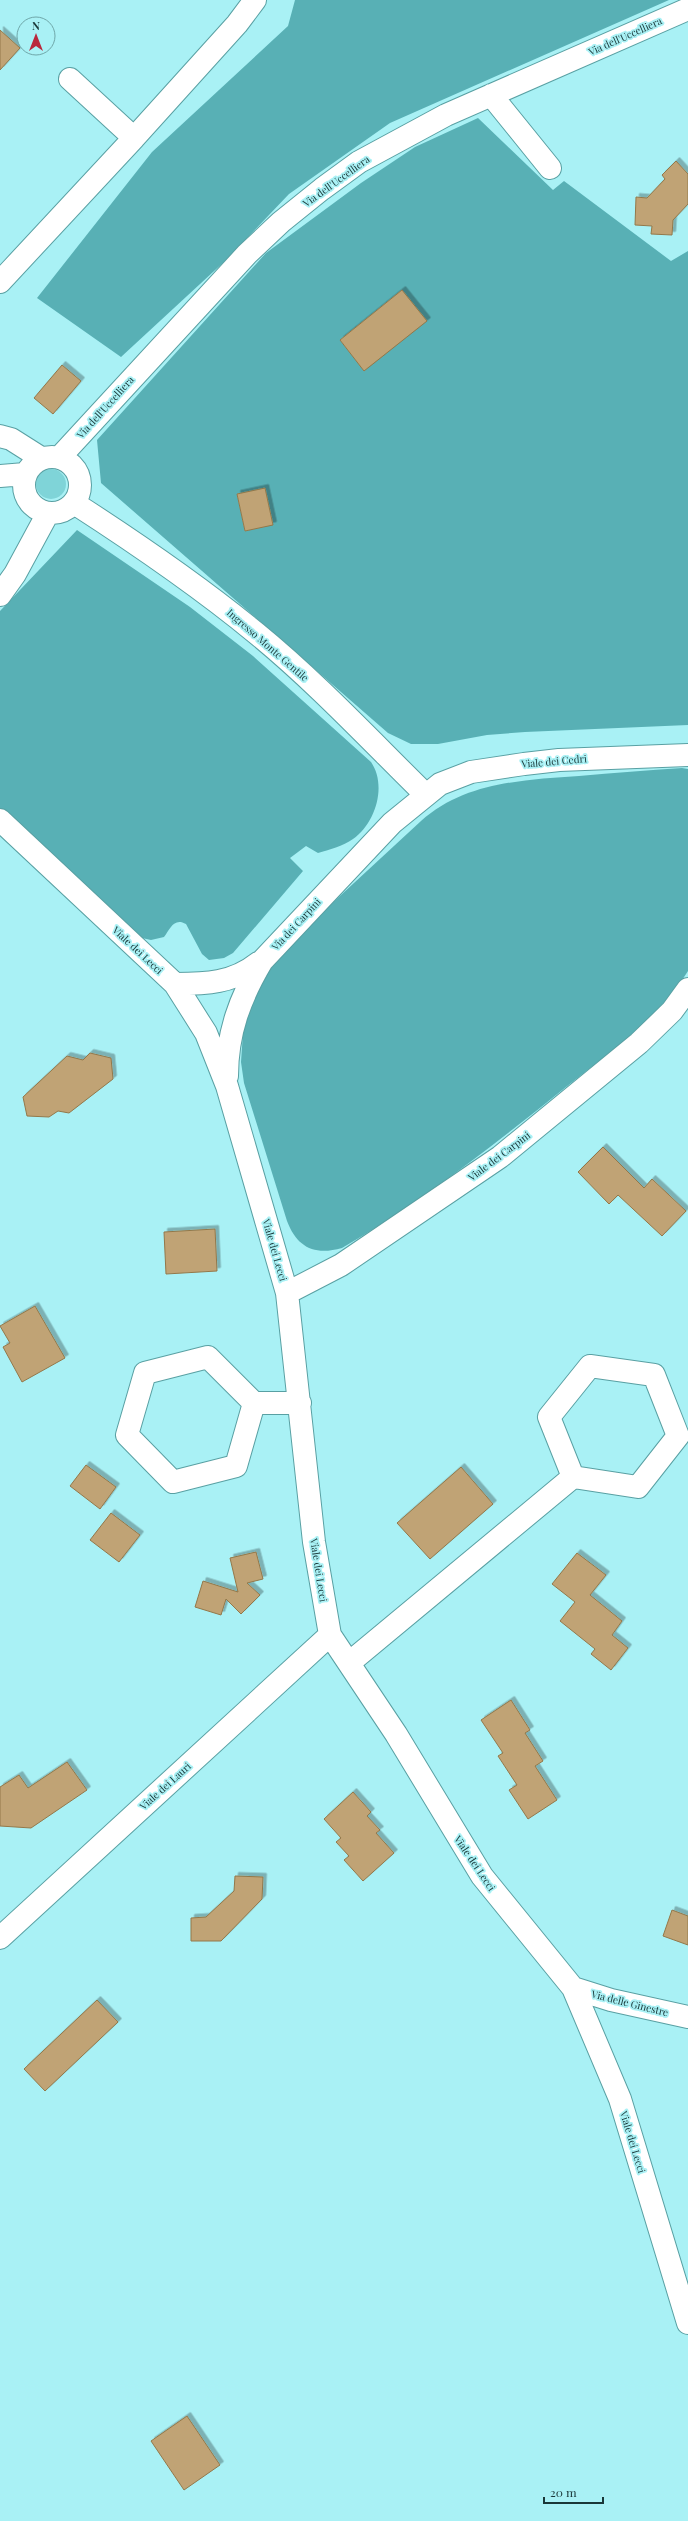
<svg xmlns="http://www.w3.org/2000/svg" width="688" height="2521" viewBox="0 0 688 2521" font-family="'Playfair Display',serif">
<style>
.green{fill:#7fd4d8}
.forest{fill:#58b0b5;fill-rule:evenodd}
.building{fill:#c0a374;stroke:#93784a;filter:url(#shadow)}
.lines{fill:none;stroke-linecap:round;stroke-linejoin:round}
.minor-casing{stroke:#59a0a3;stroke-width:24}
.minor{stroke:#fff;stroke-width:22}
.labels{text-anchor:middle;stroke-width:3.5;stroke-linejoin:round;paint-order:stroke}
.street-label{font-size:10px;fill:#193738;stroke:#a9f1f5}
</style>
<defs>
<filter id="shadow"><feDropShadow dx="3.5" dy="-3.5" stdDeviation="0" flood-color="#0004"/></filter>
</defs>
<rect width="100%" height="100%" fill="#a9f1f5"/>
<!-- green -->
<path class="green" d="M36 484a15 15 0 1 1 30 0a15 15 0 1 1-30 0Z"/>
<!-- forest -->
<path class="forest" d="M295,0H669L390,123L289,194L226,260L121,357L37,298L152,152L288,26Z
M478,118L553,190L564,181L671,261L688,251V725L525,732L487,735L438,744H411L388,733L101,483L97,440L266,253L361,183L415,147ZM402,290L364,370L340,340ZM265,489L273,524L245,531L237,494Z
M77,530L190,607L253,656L371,762C387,785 376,823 353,839C343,846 329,850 318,853L306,846L290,858L303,871L233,953L224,958L209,960L202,954L186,924C174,917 170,929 164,937L151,940L142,938L0,810V611Z
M682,768L688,769V971C657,1020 610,1052 566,1087C494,1145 421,1202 342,1248C314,1256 297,1247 287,1221L244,1083L241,1062L244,1018L259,984L288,944L421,821C465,782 522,780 579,776C613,773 648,770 682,768Z"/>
<!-- building -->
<path class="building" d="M0,30L20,48L0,70Z
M676,161L688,174V204L673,220L672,235L651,234L652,226L635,225L636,197L647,198L665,179L662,175Z
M402,290L427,321L364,371L340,340Z
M62,365L81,381L53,414L34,398Z
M265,488L273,525L245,531L237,494Z
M90,1053L111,1058L113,1079L69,1113L58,1111L49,1117L27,1116L23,1097L67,1056L83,1060Z
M603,1147L644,1188L652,1179L686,1211L662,1236L618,1195L609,1204L578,1172Z
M215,1229L217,1271L166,1274L164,1232Z
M35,1306L65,1358L22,1382L3,1347L10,1343L0,1326Z
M86,1465L116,1487L100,1509L70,1486Z
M461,1467L493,1504L430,1559L397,1523Z
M111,1513L140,1535L119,1562L90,1540Z
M256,1552L263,1579L247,1583L260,1595L241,1614L226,1599L221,1615L195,1607L203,1581L238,1592L230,1558Z
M577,1553L606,1575L590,1595L622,1621L612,1635L628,1648L611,1670L591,1654L595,1649L560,1621L575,1602L552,1584Z
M511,1700L530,1730L525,1733L543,1761L535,1766L557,1800L528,1819L509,1790L517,1785L498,1756L503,1753L481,1720Z
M67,1762L87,1790L31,1828L0,1826V1787L19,1775L28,1788Z
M353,1792L371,1812L367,1816L380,1830L376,1833L394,1853L363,1881L344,1860L349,1856L336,1842L341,1838L324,1819Z
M235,1876L263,1877L262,1899L221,1941H191V1918L206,1917L234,1891Z
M672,1910L688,1916V1945L663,1936Z
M97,2000L118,2022L45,2091L24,2069Z
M187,2416L220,2465L184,2490L151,2441Z"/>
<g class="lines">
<defs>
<path id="minor" d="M491,95L550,168
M134,138L237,24L255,0
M0,282L134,138L70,79
M0,436L11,439L41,458
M24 485a28 28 0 1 1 56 0a28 28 0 1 1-56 0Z
M59,458L247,254L281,222L322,189L359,162L446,115L688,9
M0,476L25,474
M74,503C136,543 199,586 256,633C316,682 370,740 425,794
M0,595L15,574L48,513
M0,820L175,984L206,1033L227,1086L287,1293L314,1542L330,1635L396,1734L482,1876L573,1988L620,2099L688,2323
M175,984C206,984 233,983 258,963
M227,1076C227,1033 240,998 262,961L392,823L440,784L471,772L524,764L559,760L688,755
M287,1293L341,1265L500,1157L639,1043L672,1011L688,989
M208,1357L254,1403L236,1466L173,1482L127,1435L145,1373Z
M590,1366L654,1375L678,1436L638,1487L573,1477L549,1417Z
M254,1403H300
M349,1663L573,1477
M0,1938L330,1635
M573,1988L611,2000L688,2017"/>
</defs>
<!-- minor casing -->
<use href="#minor" class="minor-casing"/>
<!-- minor -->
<use href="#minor" class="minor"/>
</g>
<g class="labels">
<!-- street labels -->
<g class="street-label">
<text transform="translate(625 36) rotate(-24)" y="4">Via dell'Uccelliera</text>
<text transform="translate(336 181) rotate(-36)" y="4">Via dell'Uccelliera</text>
<text transform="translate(105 407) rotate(-48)" y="4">Via dell'Uccelliera</text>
<text transform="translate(268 645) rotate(41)" y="4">Ingresso Monte Gentile</text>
<text transform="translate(554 761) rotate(-5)" y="4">Viale dei Cedri</text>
<text transform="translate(296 924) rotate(-47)" y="4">Via dei Carpini</text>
<text transform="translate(138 950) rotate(43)" y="4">Viale dei Lecci</text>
<text transform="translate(499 1156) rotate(-37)" y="4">Viale dei Carpini</text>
<text transform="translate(275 1250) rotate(74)" y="4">Viale dei Lecci</text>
<text transform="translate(319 1570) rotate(81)" y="4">Viale dei Lecci</text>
<text transform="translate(165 1786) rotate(-42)" y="4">Viale dei Lauri</text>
<text transform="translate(475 1863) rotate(56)" y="4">Viale dei Lecci</text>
<text transform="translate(630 2003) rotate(14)" y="4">Via delle Ginestre</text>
<text transform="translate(633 2142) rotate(73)" y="4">Viale dei Lecci</text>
</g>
</g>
<!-- north arrow -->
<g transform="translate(36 36)"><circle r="19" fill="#a9f1f5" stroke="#6fa7a9"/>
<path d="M0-3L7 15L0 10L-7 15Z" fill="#b9283c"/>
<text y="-6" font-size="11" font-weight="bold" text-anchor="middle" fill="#193738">N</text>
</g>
<!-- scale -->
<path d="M544 2497v6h59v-6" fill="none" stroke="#193738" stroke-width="2"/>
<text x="550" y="2497" font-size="12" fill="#193738" stroke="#a9f1f5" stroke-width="3" paint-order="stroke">20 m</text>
</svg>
